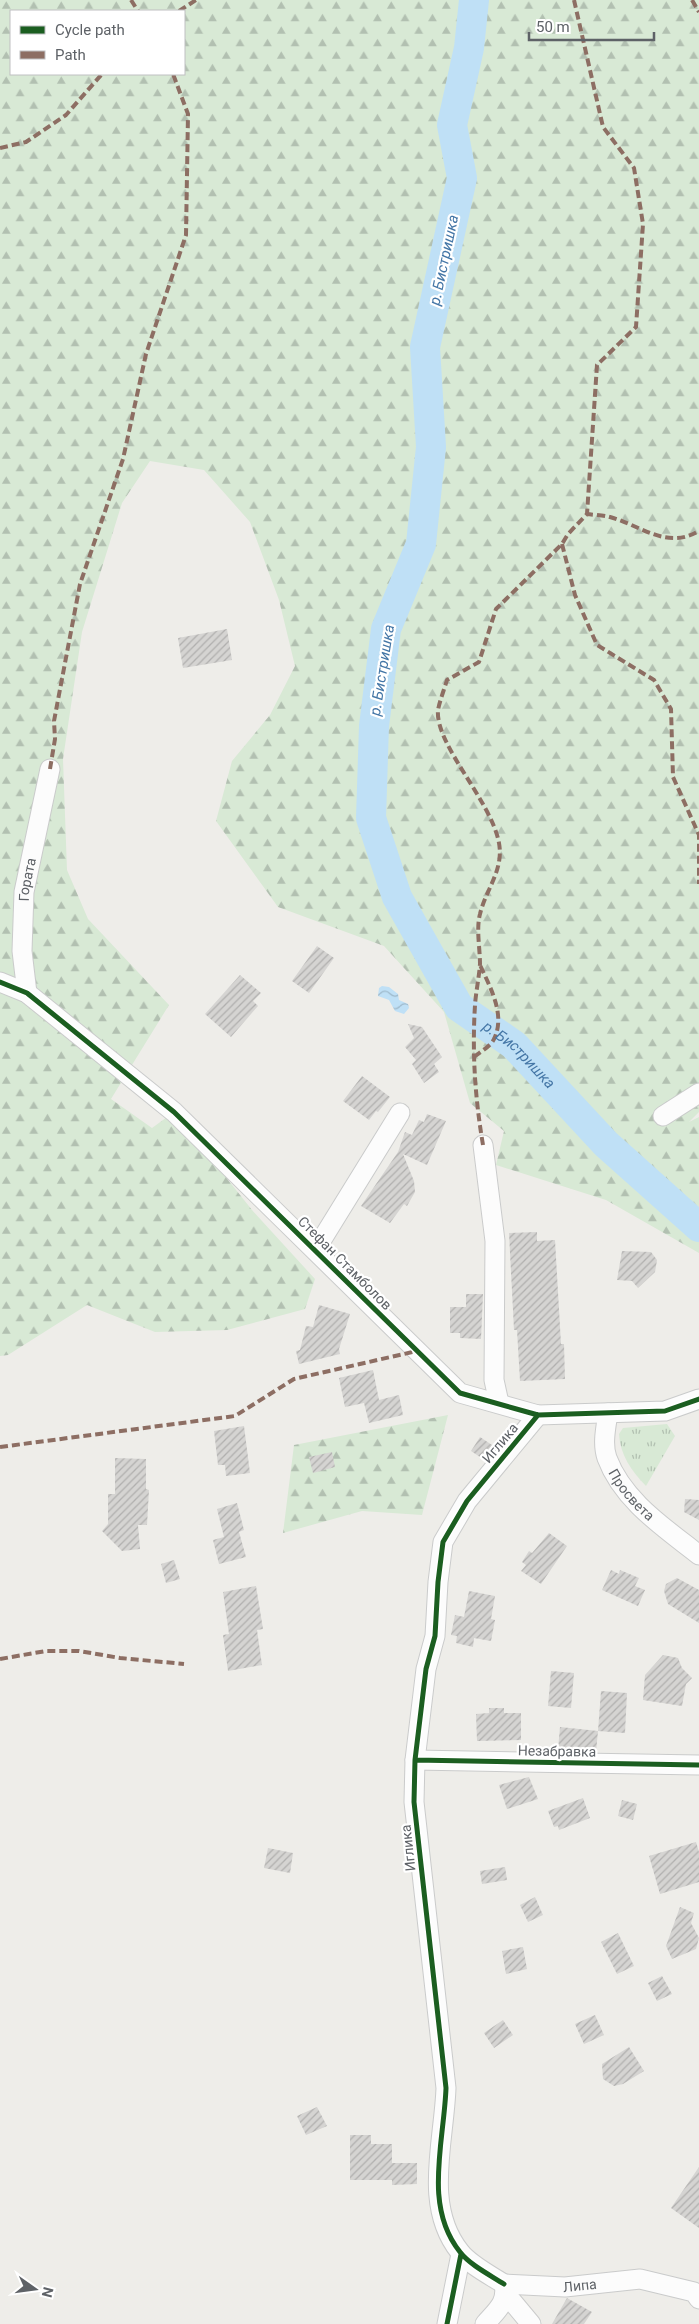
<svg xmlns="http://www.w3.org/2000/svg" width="699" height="2324" viewBox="0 0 699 2324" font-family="Roboto,sans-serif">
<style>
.grass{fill:url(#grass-tufts)}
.forest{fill:url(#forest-firs);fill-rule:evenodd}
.water{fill:url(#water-waves)}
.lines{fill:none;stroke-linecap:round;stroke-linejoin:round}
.river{stroke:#bfe0f6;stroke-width:30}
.building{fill:url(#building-hatch)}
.minor-casing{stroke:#cacbcb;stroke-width:21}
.minor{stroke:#fcfcfc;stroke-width:19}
.quiet{stroke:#8d6e63;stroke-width:4;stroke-dasharray:8 4;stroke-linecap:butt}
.cycleway-casing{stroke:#fff;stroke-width:8}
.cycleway{stroke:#1b5e20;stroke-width:5}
.labels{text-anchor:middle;stroke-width:4.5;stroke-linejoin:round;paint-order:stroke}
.street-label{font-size:14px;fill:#5e6267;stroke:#fff}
.water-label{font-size:15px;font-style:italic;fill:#4476a6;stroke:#fff}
</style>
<defs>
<pattern id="grass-tufts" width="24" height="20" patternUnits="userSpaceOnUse" patternTransform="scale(1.25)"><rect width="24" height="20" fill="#d8e9d5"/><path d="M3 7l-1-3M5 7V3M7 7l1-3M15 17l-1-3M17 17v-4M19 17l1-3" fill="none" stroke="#b2c0b1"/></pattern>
<pattern id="forest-firs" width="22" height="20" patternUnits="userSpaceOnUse" patternTransform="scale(1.25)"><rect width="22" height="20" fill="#d8e9d5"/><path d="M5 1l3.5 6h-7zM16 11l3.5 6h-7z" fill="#b2c0b1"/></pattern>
<pattern id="water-waves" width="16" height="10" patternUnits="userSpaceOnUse" patternTransform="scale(1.25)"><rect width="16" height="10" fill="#bfe0f6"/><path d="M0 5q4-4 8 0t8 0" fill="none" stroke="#9eb9cb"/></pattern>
<pattern id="building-hatch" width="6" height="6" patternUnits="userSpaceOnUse" patternTransform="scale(1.25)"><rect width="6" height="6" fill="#d5d4d2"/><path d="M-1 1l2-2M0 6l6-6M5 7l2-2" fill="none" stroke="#b0afae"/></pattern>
</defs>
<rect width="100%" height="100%" fill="#eeede9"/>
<!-- grass -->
<path class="grass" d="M667,1424L675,1436L646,1486C631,1471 620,1454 619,1434L623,1428Z"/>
<!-- forest -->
<path class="forest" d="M0,0H699V1112L689,1122L699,1117V1253L606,1200L496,1165L504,1131L470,1103L444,1012L384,946L278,907L216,821L232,761L270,715L295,666L279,600L250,522L204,470L150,461L122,503L82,632L63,759L67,870L88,919L169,1005L111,1099L152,1128L174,1112L252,1210L315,1279L305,1309L227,1330L155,1332L87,1305L8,1355L0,1356ZM11,11H184V74H11Z
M448,1415L422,1515L362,1511L283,1533L294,1445Z"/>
<!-- water -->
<path class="water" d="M382,986L389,987L398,994L399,1000L408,1004L409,1008L404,1014L395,1011L389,1000L378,996L379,988Z"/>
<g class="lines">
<!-- river -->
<path class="river" id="s1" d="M474,0L469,48L452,125L462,178L425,347L431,447L421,544L386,629L374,726L371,818L397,897L459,1007L514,1045L606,1144L699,1227"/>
</g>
<!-- building -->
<path class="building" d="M227,629L232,660L183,668L178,638Z
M317,946L334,958L309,993L292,981Z
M240,975L261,993L253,1001L258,1006L231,1037L205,1014Z
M408,1024L422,1027L442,1057L434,1064L439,1072L424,1083L412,1064L416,1060L405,1047L414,1038Z
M362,1076L390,1097L378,1112L376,1111L369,1120L343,1101Z
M427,1114L446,1121L427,1165L403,1154L414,1181L415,1192L407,1206L404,1204L390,1223L361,1206L398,1152L405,1132L412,1135L419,1120L424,1122Z
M537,1232V1241L555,1240L561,1344H564L565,1379L520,1381L517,1330H514L509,1233Z
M622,1251L651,1252L657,1260L655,1272L638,1288L632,1281L617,1280Z
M466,1294H483L481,1339L460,1338V1333H450V1307H466Z
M319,1305L350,1314L339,1349L340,1354L299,1364L296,1351L300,1350L306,1326L313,1327Z
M373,1370L379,1400L399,1395L403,1415L369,1423L364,1403L345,1407L339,1378Z
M244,1426L250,1473L226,1476L225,1465H218L214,1431Z
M480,1437L492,1445L483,1459L471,1451Z
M332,1452L335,1467L313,1473L309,1457Z
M115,1458L146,1459V1489L149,1490L147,1525H138L140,1549L122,1551L102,1531L108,1524V1494H115Z
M685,1499L699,1500V1520L684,1512Z
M237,1503L244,1530L239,1532L246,1557L219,1564L213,1540L224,1537L217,1509Z
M549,1533L567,1546L541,1584L521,1571L526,1565L522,1562L529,1551L532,1553Z
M174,1560L180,1579L166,1583L161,1564Z
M611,1570L619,1574L620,1570L639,1578L635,1586L645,1590L638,1606L602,1590Z
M677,1578L699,1590V1623L668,1604L664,1591L666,1584Z
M256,1586L263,1629L257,1630L262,1665L228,1671L223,1635L229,1634L223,1592Z
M469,1591L495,1596L491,1619L495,1620L491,1641L474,1638L473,1647L456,1643L457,1636L451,1635L455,1615L464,1617Z
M663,1655L678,1658L682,1668L692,1678L686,1684L682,1706L643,1700L645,1675Z
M551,1671L574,1673L571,1708L548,1706Z
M601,1691L627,1693L625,1733L598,1731Z
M489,1708H504V1713H521V1740L477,1741L476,1714L489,1713Z
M560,1727L598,1731L596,1752L558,1749Z
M529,1777L538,1799L507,1809L499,1785Z
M583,1798L590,1818L559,1830L558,1826L554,1827L548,1811Z
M622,1800L637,1804L633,1820L618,1816Z
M696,1842L699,1852V1882L660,1894L649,1856Z
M268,1848L293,1853L290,1873L264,1868Z
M505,1867L507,1880L482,1884L480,1871Z
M535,1897L543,1915L528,1922L520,1905Z
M680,1907L694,1913L691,1923L699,1938L696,1949L672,1959L666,1946Z
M618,1933L634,1966L617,1974L601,1942Z
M523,1947L527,1969L506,1974L502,1951Z
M662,1976L672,1994L657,2001L648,1983Z
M595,2015L604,2035L584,2044L575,2024Z
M503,2020L513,2035L494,2048L484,2033Z
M629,2047L644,2071L623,2084L614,2086L603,2079L602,2064Z
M317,2107L327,2126L306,2135L297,2116Z
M350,2135H371V2144H392V2163H417V2184L392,2185V2180H350Z
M699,2167V2228L671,2208Z
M567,2298L592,2312L584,2324H552Z"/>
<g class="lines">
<defs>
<g id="minor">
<path d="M0,982L27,993L174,1112L460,1393L538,1415L665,1411L699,1399"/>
<path id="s2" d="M27,993L22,951L24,892L50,769"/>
<path d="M663,1116L699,1093"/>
<path d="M483,1145L495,1241L494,1380L499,1403"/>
<path d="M316,1249L400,1113"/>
<path id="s3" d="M608,1413C606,1427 602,1444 607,1458C623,1501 665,1528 699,1555"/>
<path d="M415,1760L699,1765"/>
<path d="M504,2284C490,2275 470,2265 460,2252C423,2206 444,2143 446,2088L414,1802L415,1760L426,1669L435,1636L438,1582L443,1542L467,1501L538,1415"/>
<path id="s4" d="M504,2284L565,2287L640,2279L694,2292L699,2299"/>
<path d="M506,2294L531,2324"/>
<path d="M447,2324L461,2254"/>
<path d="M485,2324C496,2311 508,2303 504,2284"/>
</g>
</defs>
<!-- minor casing -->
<use href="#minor" class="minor-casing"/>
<!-- minor -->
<use href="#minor" class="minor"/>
<!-- quiet -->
<path class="quiet" d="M131,0L138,11
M574,0L603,127L634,168L643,224L636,327L597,365L587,514
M692,0L699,12
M179,11L196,0
M0,148L26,142L66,115L102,74
M562,544L575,595L597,645L654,680L671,709L673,777L699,835V884
M50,769L55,739L54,721L80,584L123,459L146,354L186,235L188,114L173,74
M474,1057C480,1052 491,1046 494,1039C506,1015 490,987 480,965
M483,1145C475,1098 472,1053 475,1005C476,991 479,978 480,964C480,948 476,929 480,914C486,889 504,870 499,843C491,800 435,745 438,710C440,700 444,690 447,680L479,662L496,609L562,544L568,534L587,514C594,515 603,515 610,517C642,526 667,550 699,531
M0,1447L235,1416L294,1379L417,1351
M0,1659L46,1651H79L120,1658L184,1664"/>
<defs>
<path id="cycleway" d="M0,982L27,993L174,1112L460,1393L538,1415L665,1411L699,1399
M415,1760L699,1765
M504,2284C490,2275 470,2265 460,2252C423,2206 444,2143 446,2088L414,1802L415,1760L426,1669L435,1636L438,1582L443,1542L467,1501L538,1415
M447,2324L461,2254"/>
</defs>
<!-- cycleway casing -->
<use href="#cycleway" class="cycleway-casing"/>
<!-- cycleway -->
<use href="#cycleway" class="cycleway"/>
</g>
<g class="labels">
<!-- street labels -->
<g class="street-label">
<text dy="5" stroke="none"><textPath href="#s2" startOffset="114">Гората</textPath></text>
<text transform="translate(345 1263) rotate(45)" y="5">Стефан Стамболов</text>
<text transform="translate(500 1443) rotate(-50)" y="5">Иглика</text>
<text dy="5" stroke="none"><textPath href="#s3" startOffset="90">Просвета</textPath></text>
<text transform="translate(557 1751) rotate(1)" y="5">Незабравка</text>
<text transform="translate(408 1848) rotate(-96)" y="5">Иглика</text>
<text dy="5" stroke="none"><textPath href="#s4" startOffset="76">Липа</textPath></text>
</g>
<!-- water labels -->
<g class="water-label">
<text transform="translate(444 260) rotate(-78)" y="5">р. Бистришка</text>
<text transform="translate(382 670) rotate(-81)" y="5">р. Бистришка</text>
<text dy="5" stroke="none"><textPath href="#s1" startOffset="1120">р. Бистришка</textPath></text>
</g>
</g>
<!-- legend -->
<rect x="10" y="10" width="175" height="65" fill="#ffffff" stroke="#bfc0c2"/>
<rect x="20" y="26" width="25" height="8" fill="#1b5e20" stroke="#bfc0c2"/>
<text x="55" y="35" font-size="15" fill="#5e6267">Cycle path</text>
<rect x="20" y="51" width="25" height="8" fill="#8d6e63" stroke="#bfc0c2"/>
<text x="55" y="60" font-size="15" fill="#5e6267">Path</text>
<!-- north arrow -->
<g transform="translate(35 2289) rotate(104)" stroke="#ffffff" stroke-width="4" paint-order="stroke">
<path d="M0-4L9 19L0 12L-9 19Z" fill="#5e6267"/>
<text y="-8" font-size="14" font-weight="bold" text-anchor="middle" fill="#5e6267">N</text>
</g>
<!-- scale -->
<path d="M529 32v8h125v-8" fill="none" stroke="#5e6267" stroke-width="2.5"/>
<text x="536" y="32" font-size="15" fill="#5e6267" stroke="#ffffff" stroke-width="4" paint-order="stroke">50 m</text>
</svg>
